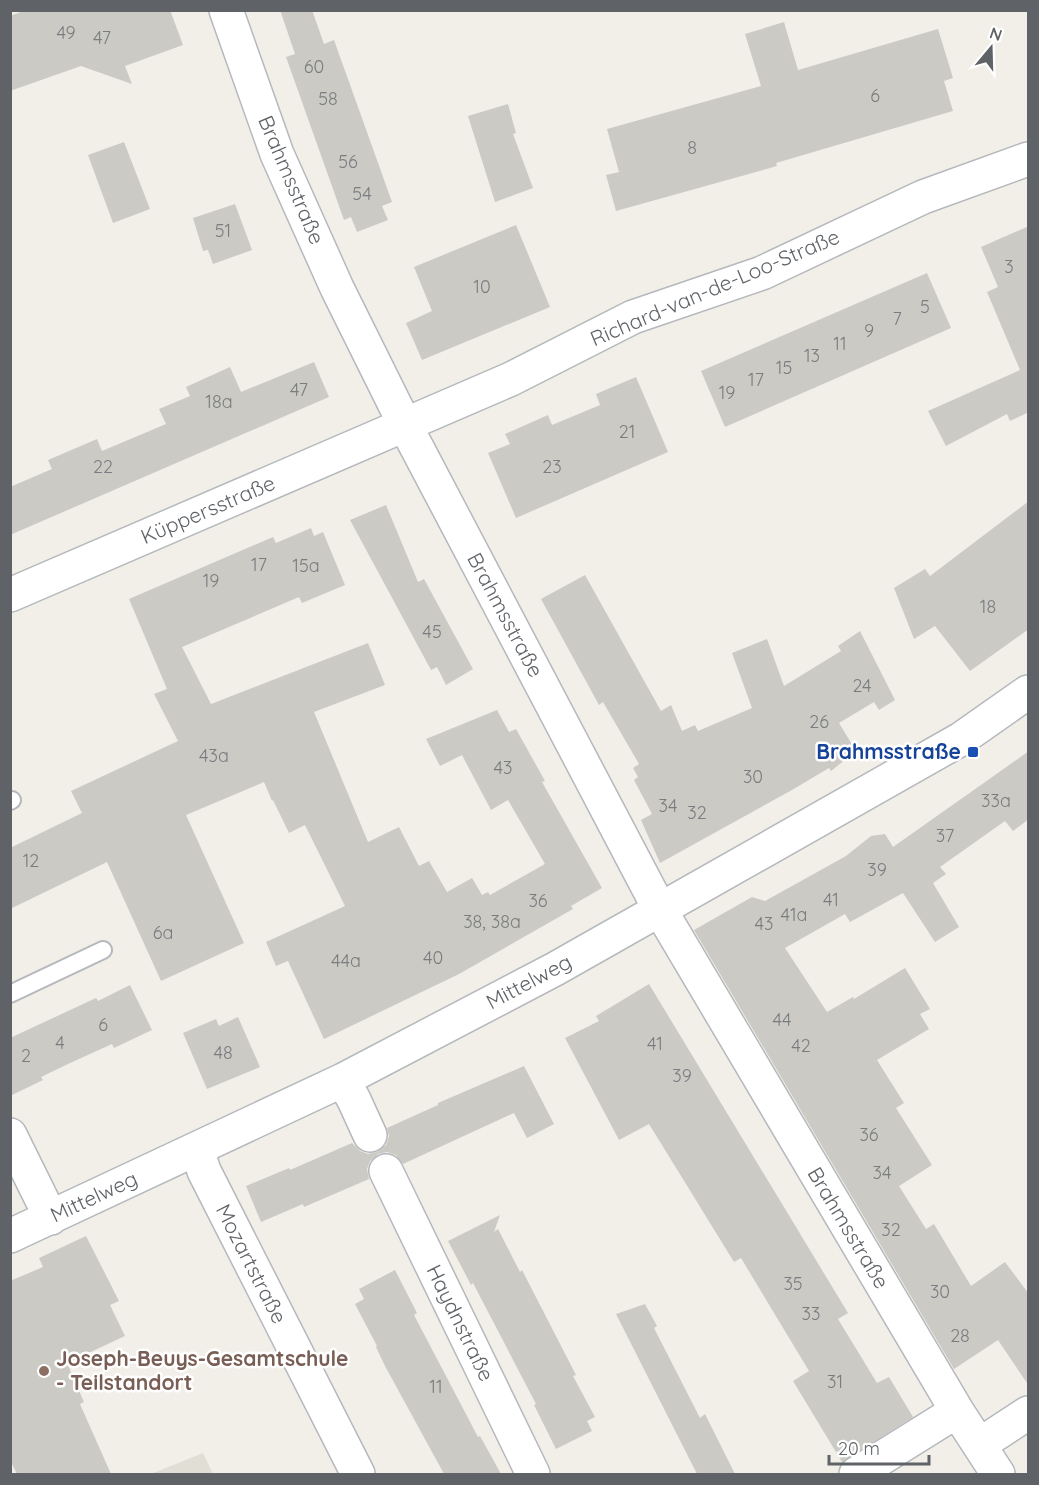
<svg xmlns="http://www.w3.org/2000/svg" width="1039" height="1485" viewBox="0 0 1039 1485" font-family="Quicksand,sans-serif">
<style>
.education{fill:#e1ded6}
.building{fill:#cccac5}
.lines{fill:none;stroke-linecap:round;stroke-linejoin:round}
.lane-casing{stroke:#b5b8bc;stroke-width:20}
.street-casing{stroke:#b5b8bc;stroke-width:36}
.lane{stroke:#fff;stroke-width:16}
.street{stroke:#fff;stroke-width:33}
.transit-dot{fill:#1a4fb4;stroke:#fff;stroke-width:2}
.education-dot{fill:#8d6e63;stroke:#fff;stroke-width:2}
.labels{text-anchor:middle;stroke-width:5;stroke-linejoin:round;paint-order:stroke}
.number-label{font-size:18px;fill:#7a7d7f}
.street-label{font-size:21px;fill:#5f6368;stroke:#fff}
.transit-label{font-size:21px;font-weight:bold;fill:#164399;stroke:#fff;text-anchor:end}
.education-label{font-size:21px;font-weight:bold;fill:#785e54;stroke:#fff;text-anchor:start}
</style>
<rect width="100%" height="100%" fill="#f1efe8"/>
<!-- education -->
<path class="education" d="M203,1453L213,1474H151Z"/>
<!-- building -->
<path class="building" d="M26,10H170L183,45L125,66L132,84L81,66L10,91V16Z
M280,10H312L324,44L334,40L392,202L382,206L388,220L357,232L351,217L344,220L286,57L295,54Z
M784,22L798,70L938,29L953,78L944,81L953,111L776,163L777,166L616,211L606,175L619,172L607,129L761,86L745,34Z
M508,104L516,133L513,134L533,188L495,202L468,116Z
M124,142L150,209L113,223L88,155Z
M235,204L252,250L213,264L208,250L203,251L193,218Z
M516,225L550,307L422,360L406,323L432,311L414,267Z
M1029,226V412L1010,421L1007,414L946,446L928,411L1020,370L987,292L998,287L981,247Z
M927,273L951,328L725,427L701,371Z
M314,362L329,397L10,535V487L52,469L48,460L97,439L102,451L166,424L159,409L190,396L186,387L230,367L241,392Z
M636,377L668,452L516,518L488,453L510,444L505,434L548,415L552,425L600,405L596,394Z
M1029,501V629L970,671L935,626L914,639L894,588L925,569L930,576Z
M386,505L418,582L424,579L473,669L446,685L437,667L431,670L350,520Z
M311,528L314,536L323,532L345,585L302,603L299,597L182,647L211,704L368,643L385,685L314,712L368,842L399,827L419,866L429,861L447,892L472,878L482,895L488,892L490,895L545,864L508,800L491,810L462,755L440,766L426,739L497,710L509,732L516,729L545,781L542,782L602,888L571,906L573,909L459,974L324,1039L288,961L276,966L266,942L345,906L305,825L289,833L273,800L272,801L264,782L186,815L244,943L161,981L107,862L10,909V848L82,813L71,791L178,741L154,694L167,689L129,599L273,537L276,543Z
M585,575L661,711L671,705L682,731L695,725L698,731L752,708L732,653L767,639L784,686L841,651L838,646L860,631L895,700L879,710L874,702L839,723L856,751L831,771L829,768L792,790L660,863L641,820L652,814L634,780L638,777L633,768L639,764L603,702L599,705L541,599Z
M1029,751V819L1013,831L1005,821L940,867L946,874L933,883L959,927L935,942L903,893L850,922L845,914L785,948L827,1012L853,997L854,999L905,968L930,1009L920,1014L929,1029L877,1060L904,1103L896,1108L932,1165L899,1186L926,1229L934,1224L971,1286L1005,1262L1029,1294V1386L998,1340L954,1369L694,930L752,897L765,901L846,856L871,836L885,834L893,847Z
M649,984L848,1313L838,1319L877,1383L889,1377L913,1417L842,1462L793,1381L809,1371L741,1258L734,1262L649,1124L619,1140L565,1038L599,1021L596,1016Z
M130,985L152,1030L114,1048L112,1044L68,1064L41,1077L43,1080L10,1096V1038L96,998L98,1001Z
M238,1017L260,1067L207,1089L183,1033L216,1019L219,1026Z
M524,1066L554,1124L527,1138L514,1113L403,1164L396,1155L387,1152L378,1154L370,1161L367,1169L369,1179L304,1207L303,1204L261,1222L246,1186L289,1168L290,1170L352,1143L360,1151L368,1154L377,1152L386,1145L389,1136L387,1128L438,1105V1103Z
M500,1215L494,1232L498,1229L520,1272L522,1270L576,1375L573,1376L595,1417L587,1421L592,1431L556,1449L534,1405L536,1404L473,1283L471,1285L448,1241Z
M86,1236L119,1301L110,1305L125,1336L67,1363L84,1402L80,1404L111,1474H17L10,1460V1281L43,1267L39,1258Z
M395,1270L417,1313L414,1315L478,1437L480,1436L501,1474H444L385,1366L376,1347L377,1346L355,1304L364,1299L359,1289Z
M645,1304L657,1326L654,1328L700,1418L705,1414L735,1474H697L616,1314Z"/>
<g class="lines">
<defs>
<path id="lane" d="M10,801L12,800
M10,994L103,950"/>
<path id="street" d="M226,10L277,154L337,288L405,425L659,908L957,1411L998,1474
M10,595L511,379L633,317L762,273L923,197L1028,159
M343,1080L354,1100L370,1135
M10,1135L51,1218
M197,1149L204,1171L358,1474
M386,1171L533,1474
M10,1236L343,1080L555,969L961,739L1028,692
M979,1445L1028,1413
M856,1474L957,1411"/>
</defs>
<!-- lane casing -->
<use href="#lane" class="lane-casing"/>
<!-- street casing -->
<use href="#street" class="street-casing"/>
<!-- lane -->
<use href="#lane" class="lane"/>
<!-- street -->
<use href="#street" class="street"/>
</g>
<!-- markers -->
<rect class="transit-dot" x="967" y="746" width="12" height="12" rx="3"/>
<circle class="education-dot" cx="44" cy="1371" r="6"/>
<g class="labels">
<!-- number labels -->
<g class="number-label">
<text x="66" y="39">49</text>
<text x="102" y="44">47</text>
<text x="314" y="73">60</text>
<text x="875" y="102">6</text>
<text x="328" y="105">58</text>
<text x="692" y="154">8</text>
<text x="348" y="168">56</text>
<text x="362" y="200">54</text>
<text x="223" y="237">51</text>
<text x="1009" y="273">3</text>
<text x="482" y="293">10</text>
<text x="925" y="313">5</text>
<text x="897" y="325">7</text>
<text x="869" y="337">9</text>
<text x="840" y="350">11</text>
<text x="812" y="362">13</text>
<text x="784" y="374">15</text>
<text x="756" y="386">17</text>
<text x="299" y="396">47</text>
<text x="727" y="399">19</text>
<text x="219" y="408">18a</text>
<text x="627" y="438">21</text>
<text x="103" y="473">22</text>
<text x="552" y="473">23</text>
<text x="259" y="571">17</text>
<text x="306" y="572">15a</text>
<text x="211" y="587">19</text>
<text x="988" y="613">18</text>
<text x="432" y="638">45</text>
<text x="862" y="692">24</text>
<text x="819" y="728">26</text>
<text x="214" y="762">43a</text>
<text x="503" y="774">43</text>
<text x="753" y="783">30</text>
<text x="996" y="807">33a</text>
<text x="668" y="812">34</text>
<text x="697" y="819">32</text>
<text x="945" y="842">37</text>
<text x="31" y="867">12</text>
<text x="877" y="876">39</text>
<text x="831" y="906">41</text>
<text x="538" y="907">36</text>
<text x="794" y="921">41a</text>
<text x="492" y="928">38, 38a</text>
<text x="764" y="930">43</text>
<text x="163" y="939">6a</text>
<text x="433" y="964">40</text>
<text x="346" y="967">44a</text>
<text x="782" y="1026">44</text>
<text x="103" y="1031">6</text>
<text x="60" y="1049">4</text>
<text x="655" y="1050">41</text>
<text x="801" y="1052">42</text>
<text x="223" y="1059">48</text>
<text x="26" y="1062">2</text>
<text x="682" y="1082">39</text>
<text x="869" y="1141">36</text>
<text x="882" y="1179">34</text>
<text x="891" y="1236">32</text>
<text x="793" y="1290">35</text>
<text x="940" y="1298">30</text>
<text x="811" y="1320">33</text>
<text x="960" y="1342">28</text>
<text x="835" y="1388">31</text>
<text x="436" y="1393">11</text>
</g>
<!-- street labels -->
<g class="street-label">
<text transform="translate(291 180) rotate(67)" y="7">Brahmsstraße</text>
<text transform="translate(715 288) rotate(-23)" y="7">Richard-van-de-Loo-Straße</text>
<text transform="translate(208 510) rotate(-23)" y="7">Küppersstraße</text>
<text transform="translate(505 615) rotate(62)" y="7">Brahmsstraße</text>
<text transform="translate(529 982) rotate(-28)" y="7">Mittelweg</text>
<text transform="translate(94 1197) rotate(-25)" y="7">Mittelweg</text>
<text transform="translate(848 1228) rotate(59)" y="7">Brahmsstraße</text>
<text transform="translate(251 1264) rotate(63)" y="7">Mozartstraße</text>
<text transform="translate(460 1323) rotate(64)" y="7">Haydnstraße</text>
</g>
<!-- transit labels -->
<g class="transit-label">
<text x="961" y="759">Brahmsstraße</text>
</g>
<!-- education labels -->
<g class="education-label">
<text x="56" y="1366">Joseph-Beuys-Gesamtschule<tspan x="56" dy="24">- Teilstandort</tspan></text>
</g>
</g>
<!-- border -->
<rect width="1039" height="1485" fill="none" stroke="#5f6368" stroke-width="24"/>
<!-- north arrow -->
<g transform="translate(991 48) rotate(19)" stroke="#ffffff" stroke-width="4.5" paint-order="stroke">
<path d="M0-4.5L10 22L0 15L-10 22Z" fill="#5f6368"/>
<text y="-9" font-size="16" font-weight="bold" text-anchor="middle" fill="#5f6368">N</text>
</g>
<!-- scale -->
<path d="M829 1455v9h100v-9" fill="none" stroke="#5f6368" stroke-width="3"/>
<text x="838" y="1455" font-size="18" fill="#5f6368" stroke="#ffffff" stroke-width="4.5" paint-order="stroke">20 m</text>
</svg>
